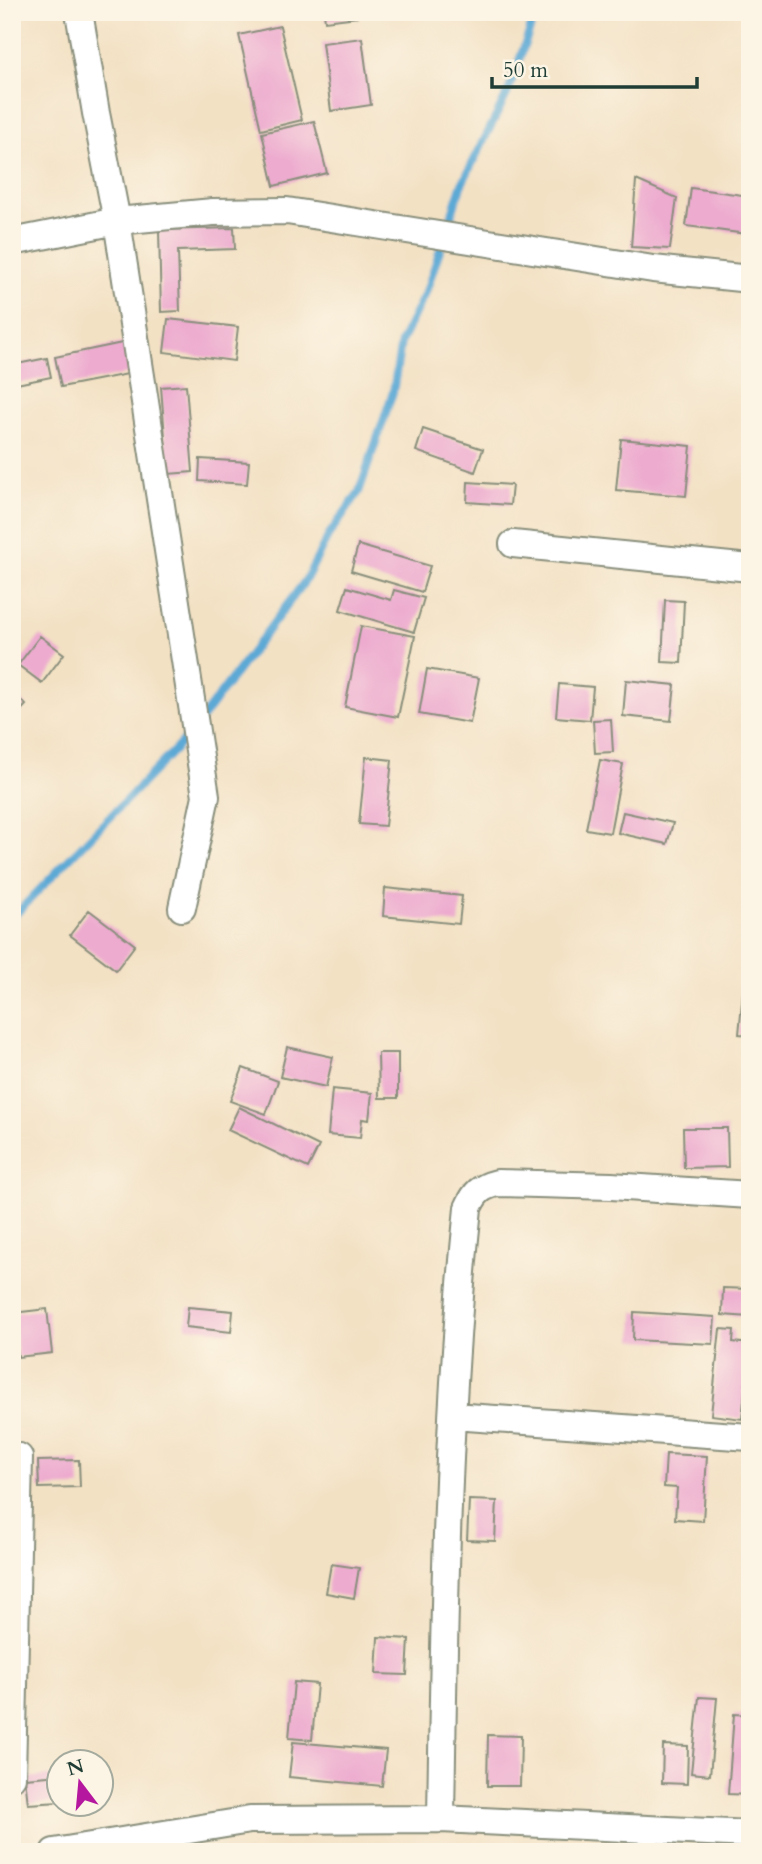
<svg xmlns="http://www.w3.org/2000/svg" width="762" height="1864" viewBox="0 0 762 1864" font-family="Cardo,serif">
<style>
.lines{fill:none;stroke-linecap:round;stroke-linejoin:round}
.stream{stroke:#5ca9d5;stroke-width:8}
.building{fill:#edaccf}
.minor-casing{stroke:#898f7c;stroke-width:30}
.minor{stroke:#fff;stroke-width:26}
</style>
<rect width="100%" height="100%" fill="#fcf5e5"/>
<filter id="ink" filterUnits="userSpaceOnUse"><feTurbulence type="fractalNoise" baseFrequency=".0143" numOctaves="2"/><feDisplacementMap in="SourceGraphic" scale="14" xChannelSelector="R" yChannelSelector="G"/><feConvolveMatrix kernelMatrix="1 2 1 2 8 2 1 2 1" color-interpolation-filters="sRGB"/></filter>
<filter id="wash" filterUnits="userSpaceOnUse"><feTurbulence type="fractalNoise" baseFrequency=".00686" numOctaves="4" result="noise"/><feDisplacementMap in="SourceGraphic" scale="28" xChannelSelector="R" yChannelSelector="G"/><feGaussianBlur stdDeviation="1.57" result="paint"/><feColorMatrix in="noise" values="0 0 0 0 0 0 0 0 0 0 0 0 0 0 0 0 0 1.4 0 .05"/><feComposite in="paint" operator="in"/></filter>
<g filter="url(#wash)">
<rect width="100%" height="100%" fill="#f3e1c4"/>
<g class="lines">
<!-- stream -->
<path class="stream" d="M202,718L305,581L330,533L359,492L393,392L401,342L427,289L461,186L508,92L536,12
M12,918L190,734"/>
</g>
<g id="blocks">
<!-- building -->
<path class="building" d="M324,12H357V17L325,21Z
M12,13H14L18,39L12,40Z
M280,26L302,120L261,130L239,35Z
M362,38L371,105L331,111L322,43Z
M314,121L327,173L274,186L262,133Z
M636,180L677,198L670,249L631,247Z
M691,188L750,196L747,234L686,226Z
M234,228L235,249L178,251L180,311L161,312L159,230Z
M168,319L238,327L234,361L164,352Z
M127,342L133,373L61,387L55,357Z
M47,358L51,377L12,385V365Z
M186,385L193,472L168,474L161,387Z
M423,429L483,449L475,472L416,451Z
M621,439L691,446L686,496L616,490Z
M200,459L249,462L247,484L199,481Z
M468,482L512,485L510,505L467,502Z
M358,545L430,566L422,592L351,571Z
M347,587L391,600L394,590L424,598L414,632L340,610Z
M665,600L684,601L681,663L662,662Z
M361,626L415,636L398,717L345,707Z
M40,636L64,654L42,683L18,665Z
M427,669L479,678L470,723L419,714Z
M626,680L675,685L671,721L623,716Z
M559,684L593,687L590,720L556,717Z
M12,692L26,705L12,720Z
M611,719L613,752L595,753L593,720Z
M366,757L392,760L385,826L359,824Z
M600,760L623,764L610,833L586,829Z
M623,812L673,823L667,844L618,833Z
M385,888L462,896L459,924L383,916Z
M89,910L135,945L116,970L70,935Z
M743,992L750,993V1035L739,1034Z
M287,1047L333,1057L326,1087L280,1077Z
M378,1053H398V1098H379Z
M243,1068L278,1081L266,1114L230,1101Z
M332,1089L372,1093L369,1120L362,1119L360,1138L328,1135Z
M239,1107L319,1146L308,1168L228,1130Z
M683,1128H727L728,1167L684,1168Z
M723,1288L750,1289V1317L722,1315Z
M188,1307L233,1311L231,1332L186,1327Z
M47,1309L52,1353L18,1357L13,1313Z
M634,1312L715,1317L713,1344L633,1340Z
M720,1329L734,1330L733,1342L750,1344L742,1419L711,1415Z
M666,1454L707,1456L703,1521L675,1519L677,1488L664,1487Z
M79,1460L80,1487L39,1488L38,1461Z
M469,1500L497,1501L495,1541L467,1540Z
M331,1564L359,1568L354,1598L326,1593Z
M378,1637L409,1639L407,1675L376,1674Z
M294,1682L317,1684L312,1740L289,1738Z
M699,1697L717,1698L710,1775L691,1773Z
M734,1714L750,1715V1795L728,1794Z
M488,1735L521,1736L520,1786H487Z
M293,1742L386,1750L382,1786L289,1777Z
M663,1745L688,1746L687,1784L662,1783Z
M60,1775V1802L28,1804L25,1778Z"/>
</g>
</g>
<g filter="url(#ink)">
<use href="#blocks" fill-opacity="0" stroke="#898f7c" stroke-width="2"/>
<g class="lines">
<defs>
<path id="minor" d="M79,12L96,113L117,221L206,796L182,908
M12,242L117,221L213,212L287,211L653,269L750,279
M513,544L750,568
M453,1416L750,1437
M12,1777L19,1457
M441,1819C444,1615 447,1411 468,1208C475,1192 481,1187 497,1183L611,1186L750,1195
M54,1852L250,1820L441,1819L750,1834"/>
</defs>
<!-- minor casing -->
<use href="#minor" class="minor-casing"/>
<!-- minor -->
<use href="#minor" class="minor"/>
</g>
</g>
<!-- margin -->
<rect width="762" height="1864" fill="none" stroke="#fcf5e5" stroke-width="42"/>
<!-- north arrow -->
<g transform="translate(80 1783) rotate(344)"><circle r="33" fill="#fcf5e5" stroke="#a4ab9e" stroke-width="2"/>
<path d="M0-5L12 26L0 18L-12 26Z" fill="#b5179e"/>
<text y="-10" font-size="19" font-weight="bold" text-anchor="middle" fill="#1f3d34">N</text>
</g>
<!-- scale -->
<path d="M492 77v10h205v-10" fill="none" stroke="#1f3d34" stroke-width="3.5"/>
<text x="503" y="77" font-size="21" fill="#1f3d34" stroke="#fcf5e5" stroke-width="5" paint-order="stroke">50 m</text>
</svg>
